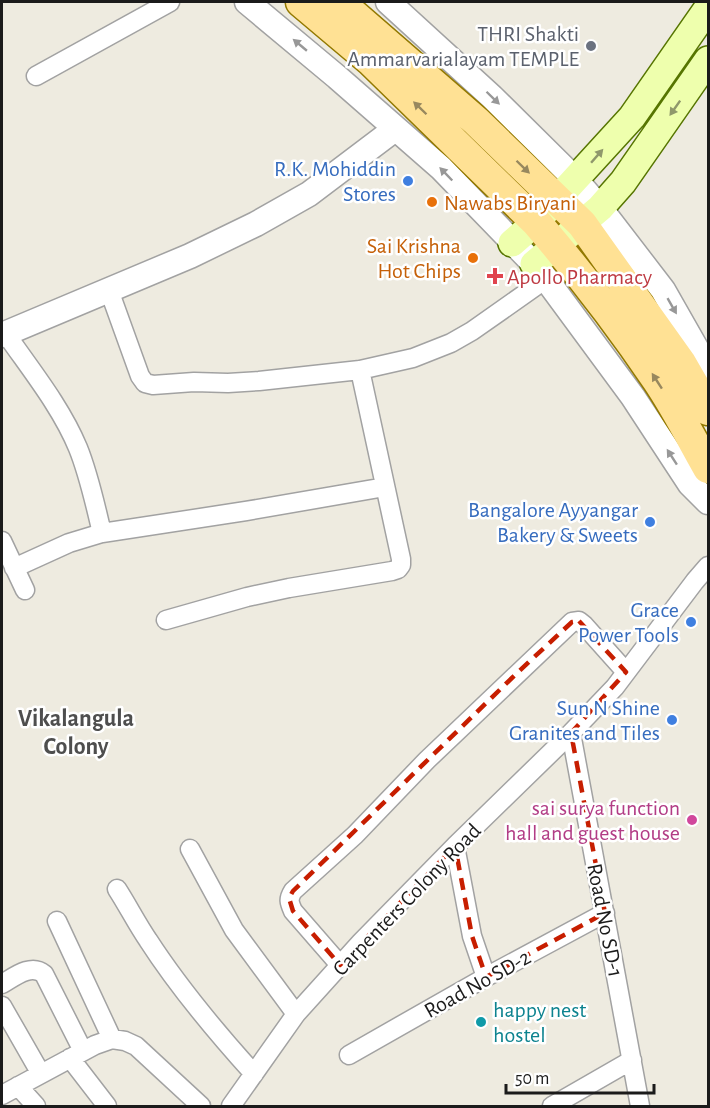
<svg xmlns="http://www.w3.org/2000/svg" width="710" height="1108" viewBox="0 0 710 1108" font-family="'Alegreya Sans',sans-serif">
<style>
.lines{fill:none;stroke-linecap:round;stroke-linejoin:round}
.minor-casing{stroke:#a2a2a2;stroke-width:21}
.tertiary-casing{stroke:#a2a2a2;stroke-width:27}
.secondary-casing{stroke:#567500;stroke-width:30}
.primary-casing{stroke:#937900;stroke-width:33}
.minor{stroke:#fff;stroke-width:18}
.tertiary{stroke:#fff;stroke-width:24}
.secondary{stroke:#eeffad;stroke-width:27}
.primary{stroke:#ffe194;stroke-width:30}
.oneway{fill:#989898}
.oneway2{fill:#98885e}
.oneway3{fill:#8f986b}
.marked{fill:none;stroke:#c71e00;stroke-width:4.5;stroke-dasharray:12 8;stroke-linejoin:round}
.worship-dot{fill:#6b7280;stroke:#fff;stroke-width:2}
.shop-dot{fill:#3f7fe0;stroke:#fff;stroke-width:2}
.food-dot{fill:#e8710a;stroke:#fff;stroke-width:2}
.health-dot{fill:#e0444e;stroke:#fff;stroke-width:2}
.hotel-dot{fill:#d1479c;stroke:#fff;stroke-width:2}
.culture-dot{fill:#0f9aa8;stroke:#fff;stroke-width:2}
.labels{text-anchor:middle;stroke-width:5;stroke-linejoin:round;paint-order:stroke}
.worship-label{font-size:22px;fill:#5b616d;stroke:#fff;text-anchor:end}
.shop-label{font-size:22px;fill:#366cbe;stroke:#fff;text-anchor:end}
.food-label{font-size:22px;fill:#c56008;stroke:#fff;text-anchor:start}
.health-label{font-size:22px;fill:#be3a42;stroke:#fff;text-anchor:start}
.hotel-label{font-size:22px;fill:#b23c85;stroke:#fff;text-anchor:end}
.street-label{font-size:22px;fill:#1b1b1b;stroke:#fff}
.culture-label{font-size:22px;fill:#0d838f;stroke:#fff;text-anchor:start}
.neighbourhood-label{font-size:24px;font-weight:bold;fill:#4e4e4e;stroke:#fff}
</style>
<rect width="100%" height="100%" fill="#eeebe0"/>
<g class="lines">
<defs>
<path id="minor" d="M36,76L170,2
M109,290L140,376L145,383L153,385L194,382L228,383L259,381L360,370L413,358L451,343L472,331L546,279
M6,334C31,370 61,407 78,448C89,475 95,504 102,533
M2,541L25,590
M14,568L69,543L102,533L246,511L385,487
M166,620L247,597L289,588L392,571L398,569L401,565V559L360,370
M571,733L640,1106
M455,846L472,936L486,977
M190,849L234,930L296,1014
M117,889C128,906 137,924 148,940C179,988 216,1032 254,1074
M57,921L112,1039
M340,965L293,911C289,902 288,899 293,891L355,835L427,760L572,622L579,621L584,625L626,672
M2,984C14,977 31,963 44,974L83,1051
M2,1006L41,1074
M349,1055L486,977L605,913
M70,1058L107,1106
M18,1086L36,1106
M2,1095L95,1045L112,1039L125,1041L136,1046L201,1106
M231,1106L296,1014L361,942L455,846L571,733L615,687L695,581L708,566
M552,1106L632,1060"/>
<path id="tertiary" d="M247,2L337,77L441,168L534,264L546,279L633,397L690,484L708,502
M388,2L492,97L576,180L600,208L663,290L708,369
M2,335L190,256L256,224L309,194L395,129"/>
<path id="secondary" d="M512,243L536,222L632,117L708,8
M534,264L600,208L623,182L708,60"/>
<path id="primary" d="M301,2L371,61L536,222C579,272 620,325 657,380C676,408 691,438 708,468
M339,2L476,121L582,224L681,363L708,410"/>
</defs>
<!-- minor casing -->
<use href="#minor" class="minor-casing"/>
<!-- tertiary casing -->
<use href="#tertiary" class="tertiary-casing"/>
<!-- secondary casing -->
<use href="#secondary" class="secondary-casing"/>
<!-- primary casing -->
<use href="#primary" class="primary-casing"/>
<!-- minor -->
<use href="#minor" class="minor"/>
<!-- tertiary -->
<use href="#tertiary" class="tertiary"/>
<!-- secondary -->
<use href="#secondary" class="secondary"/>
<!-- primary -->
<use href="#primary" class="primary"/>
</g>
<!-- one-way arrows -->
<defs><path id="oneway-solid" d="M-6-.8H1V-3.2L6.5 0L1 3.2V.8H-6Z" transform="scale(1.5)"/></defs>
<g class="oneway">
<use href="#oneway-solid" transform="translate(300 45) rotate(-140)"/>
<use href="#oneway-solid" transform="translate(493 98) rotate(44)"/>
<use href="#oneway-solid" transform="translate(446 174) rotate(-134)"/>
<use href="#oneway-solid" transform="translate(672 306) rotate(60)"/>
<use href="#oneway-solid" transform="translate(672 457) rotate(-123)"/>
</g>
<g class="oneway2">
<use href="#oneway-solid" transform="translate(420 108) rotate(-136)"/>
<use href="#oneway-solid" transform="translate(523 167) rotate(44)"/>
<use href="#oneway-solid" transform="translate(657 381) rotate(-123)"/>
</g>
<g class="oneway3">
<use href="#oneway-solid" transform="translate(675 108) rotate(125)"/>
<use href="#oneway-solid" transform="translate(597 156) rotate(-49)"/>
</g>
<!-- marked area -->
<path class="marked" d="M579,621L626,672L571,733L605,913L486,977L472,936L455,846L340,965L293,911L289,898L293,891L517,673L572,622Z"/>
<!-- markers -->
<circle class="worship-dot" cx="591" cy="46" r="6"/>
<g class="shop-dot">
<circle cx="408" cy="181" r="6"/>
<circle cx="650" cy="522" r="6"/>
<circle cx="691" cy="622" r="6"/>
<circle cx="672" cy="720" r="6"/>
</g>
<g class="food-dot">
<circle cx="432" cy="202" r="6"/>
<circle cx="473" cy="258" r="6"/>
</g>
<path class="health-dot" d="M492 267h6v6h6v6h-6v6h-6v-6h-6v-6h6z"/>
<circle class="hotel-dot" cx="692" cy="820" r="6"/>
<circle class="culture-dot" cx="481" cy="1022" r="6"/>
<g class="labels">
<!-- worship labels -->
<g class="worship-label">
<text x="579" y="41">THRI Shakti<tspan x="579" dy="25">Ammarvarialayam TEMPLE</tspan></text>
</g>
<!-- shop labels -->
<g class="shop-label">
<text x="396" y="176">R.K. Mohiddin<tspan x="396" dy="25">Stores</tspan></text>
<text x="638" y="517">Bangalore Ayyangar<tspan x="638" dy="25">Bakery &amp; Sweets</tspan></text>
<text x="679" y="617">Grace<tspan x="679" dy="25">Power Tools</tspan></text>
<text x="660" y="715">Sun N Shine<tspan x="660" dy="25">Granites and Tiles</tspan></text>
</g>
<!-- food labels -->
<g class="food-label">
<text x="444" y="210">Nawabs Biryani</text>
<text x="461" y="253" text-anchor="end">Sai Krishna<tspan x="461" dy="25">Hot Chips</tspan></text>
</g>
<!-- health labels -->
<g class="health-label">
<text x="507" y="284">Apollo Pharmacy</text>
</g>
<!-- hotel labels -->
<g class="hotel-label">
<text x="680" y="815">sai surya function<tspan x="680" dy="25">hall and guest house</tspan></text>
</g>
<!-- street labels -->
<g class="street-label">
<text transform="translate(406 899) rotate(-46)" y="8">Carpenters Colony Road</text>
<text transform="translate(606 920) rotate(79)" y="8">Road No SD-1</text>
<text transform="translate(477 983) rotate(-29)" y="8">Road No SD-2</text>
</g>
<!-- culture labels -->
<g class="culture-label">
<text x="493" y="1017">happy nest<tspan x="493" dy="25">hostel</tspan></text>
</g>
<!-- neighbourhood labels -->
<g class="neighbourhood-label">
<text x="76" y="726">Vikalangula<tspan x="76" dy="28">Colony</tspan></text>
</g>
</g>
<!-- border -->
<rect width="710" height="1108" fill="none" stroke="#1b1b1b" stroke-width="6"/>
<!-- scale -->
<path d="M506 1084v9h148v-9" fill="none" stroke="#1b1b1b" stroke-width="3"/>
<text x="515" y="1084" font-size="18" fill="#1b1b1b" stroke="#ffffff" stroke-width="4.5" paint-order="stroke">50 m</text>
</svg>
